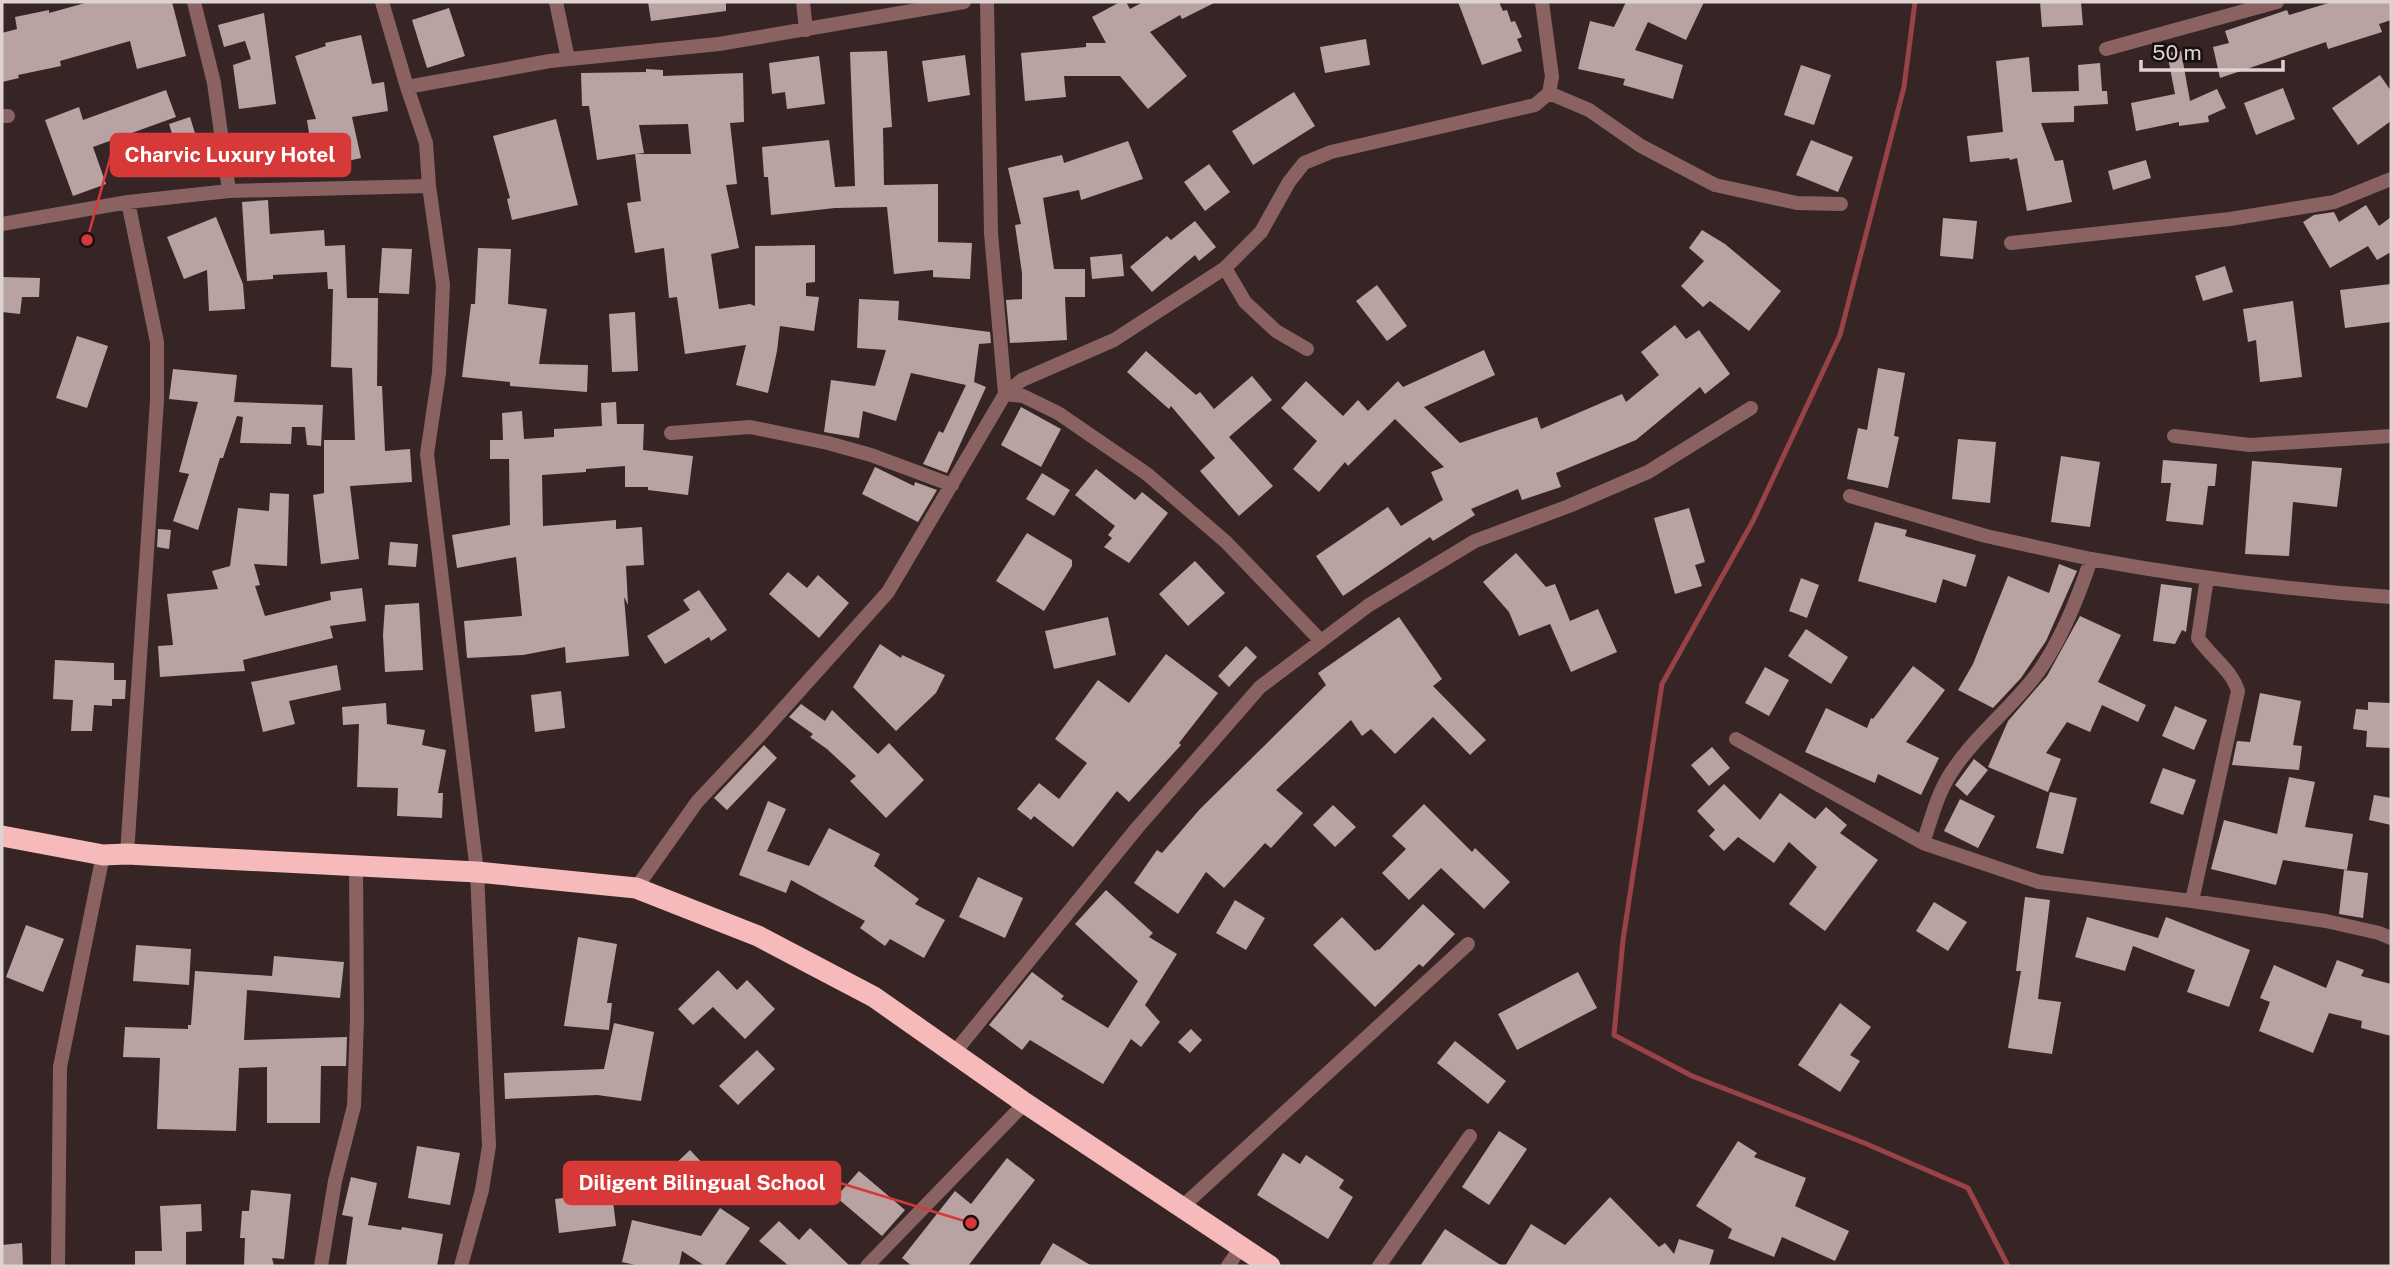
<svg xmlns="http://www.w3.org/2000/svg" width="2393" height="1268" viewBox="0 0 2393 1268" font-family="'Public Sans',sans-serif">
<style>
.lines{fill:none;stroke-linecap:round;stroke-linejoin:round}
.stream{stroke:#994248;stroke-width:5}
.building{fill:#b9a2a2;fill-rule:evenodd}
.street{stroke:#8a6262;stroke-width:14}
.highway{stroke:#f6baba;stroke-width:21}
.leader{fill:none;stroke:#d73939;stroke-width:2.5}
.callout-dot{fill:#d73939;stroke:#181010;stroke-width:2.5}
.callout{fill:#d73939;stroke:#d73939;stroke-width:2.5}
.callout-label{font-size:21px;text-anchor:middle;font-weight:bold;fill:#fff}
</style>
<rect width="100%" height="100%" fill="#372525"/>
<g class="lines">
<!-- stream -->
<path class="stream" d="M1915,2L1904,87L1840,335L1753,521L1662,684L1623,940L1614,1035L1692,1076L1862,1142L1968,1188L2008,1266"/>
</g>
<!-- building -->
<path class="building" d="M89,2H172L186,56L137,69L130,41L60,61L61,66L18,75L19,78L2,82V33L17,29L15,17L49,10V13Z
M648,2H726V11L651,21Z
M1120,2H1126L1130,9L1143,2H1216L1182,19L1180,15L1150,32L1187,76L1148,109L1120,76H1064L1066,97L1025,101L1021,53L1086,47V43H1106L1092,17Z
M1458,2H1499L1503,11L1507,10L1511,22L1515,21L1522,37L1517,39L1522,51L1482,65Z
M1626,2H1704L1686,40L1648,22L1635,50L1683,65L1673,99L1623,85L1625,79L1578,69L1590,21L1614,27Z
M2040,2H2081L2083,25L2042,27Z
M2332,2H2391V20L2379,24L2382,32L2328,49L2326,42L2220,78L2213,47L2229,43L2225,31L2287,10L2289,15Z
M449,8L465,56L427,68L412,20Z
M264,13L276,104L239,109L233,65L251,59L245,41L224,47L218,25Z
M361,35L372,84L384,82L388,111L352,117L361,158L330,165L332,175L316,177L307,120L316,119L295,56L326,46L325,43Z
M1366,39L1370,65L1325,73L1320,47Z
M887,51L892,127L883,128L884,185L938,184V242L972,243L970,279L933,277V270L894,274L887,207L835,208L771,215L768,177H764L762,147L829,140L835,187L855,186L850,52Z
M2181,51L2190,101L2217,89L2226,108L2208,116L2209,122L2179,126V122L2136,131L2131,103L2175,94L2167,53Z
M965,55L970,95L928,102L922,61Z
M819,56L825,104L787,109L785,92L772,94L769,63Z
M2029,57L2032,92L2079,91L2078,65L2100,63L2102,91H2107L2108,104L2074,106V122L2041,123L2055,161L2063,160L2072,202L2027,211L2017,158L2010,160L2009,158L1970,162L1967,136L2003,132L1996,61Z
M1801,65L1831,75L1814,125L1784,115Z
M646,69L663,70V76L743,73L744,122L730,123L737,184L726,185L739,248L711,254L719,309L750,304L755,306V246L815,245V282L806,283V296L819,297L814,331L780,326L777,351L768,393L736,385L746,345L685,354L677,297L669,298L664,248L635,253L627,203L641,201L635,154L597,160L589,106H582L581,73L646,72ZM688,124L691,154H635L644,153L639,125Z
M2380,75L2391,91V121L2358,145L2332,108Z
M2283,88L2295,119L2256,135L2244,103Z
M166,90L176,117L93,147L106,184L73,196L45,120L79,107L83,120Z
M1294,92L1315,126L1253,165L1232,131Z
M190,117L198,143L177,150L169,124Z
M556,119L578,205L512,220L507,199L510,198L493,136Z
M1811,140L1853,157L1838,192L1796,175Z
M1128,141L1143,179L1081,200L1079,190L1043,198L1054,269H1085V297H1065L1067,340L1010,343L1006,300L1022,299V273L1015,225L1021,224L1008,168L1062,155L1064,163Z
M2146,160L2151,178L2113,190L2108,171Z
M1209,164L1230,192L1205,211L1184,182Z
M268,200L270,234L324,230L325,246L345,245L347,298H378L377,386H382L385,451L410,449L412,482L350,486L359,559L321,564L313,495L324,493V440H355L352,368L331,367L333,289H328L327,272L273,275V279L247,281L242,202Z
M2366,205L2379,226L2391,217V252L2377,260L2368,246L2330,268L2303,222L2314,215L2334,212L2339,222Z
M216,217L243,284L245,309L209,311L207,270L184,279L167,237Z
M1943,218L1977,221L1973,259L1940,256Z
M1195,221L1216,247L1199,261L1195,255L1152,292L1130,267L1167,236L1171,240Z
M1702,230L1725,244L1781,291L1749,331L1710,301L1703,307L1681,286L1704,261L1689,248Z
M382,248L412,249L409,294L379,293Z
M478,248L511,249L508,304L547,309L539,364L588,365L587,392L510,386V382L462,377L471,304H475Z
M1122,254L1124,276L1092,279L1090,257Z
M2225,266L2233,292L2203,301L2195,276Z
M2,277L40,278L39,297H22L20,314L2,312Z
M2391,284V322L2345,328L2340,290Z
M1377,285L1407,326L1387,341L1356,301Z
M859,299L899,301L898,320L990,332L991,343L979,344L974,382L986,387L947,473L923,464L939,431L943,433L966,385L911,373L896,421L863,411L859,438L824,432L831,380L875,386L886,350L857,348Z
M2293,301L2302,377L2260,382L2256,340L2248,342L2243,309Z
M635,312L638,371L612,372L609,314Z
M1675,325L1686,339L1699,330L1730,374L1705,394L1700,387L1636,440L1556,473L1561,487L1522,500L1518,489L1471,509L1475,515L1433,541L1430,537L1343,596L1316,556L1388,507L1401,526L1443,500L1431,472L1444,467L1395,419L1348,466L1345,462L1319,492L1293,469L1317,441L1281,408L1306,381L1343,416L1358,400L1368,411L1398,381L1403,387L1484,350L1495,375L1424,407L1460,443L1537,417L1541,429L1622,394L1626,402L1659,375L1641,352Z
M77,336L108,346L87,408L56,398Z
M1146,351L1196,395L1200,392L1214,409L1252,376L1272,400L1229,437L1273,486L1239,516L1200,471L1215,458L1171,406L1169,409L1127,372Z
M1878,368L1905,373L1894,436L1899,437L1888,488L1847,479L1858,428L1867,430Z
M173,369L237,375L234,402L323,405L321,446L307,445L305,427H292L291,444L240,443L243,417L237,416L223,458H220L198,530L173,521L189,474L179,472L198,402L169,399Z
M616,402L617,424H644L643,450L693,456L688,495L648,490V487H625V466L586,469V472L542,475L543,526L616,520V529L642,527L644,565L626,566L628,605L624,597L629,656L566,663L565,647L523,655L467,658L464,621L522,616L516,557L457,568L452,535L510,525L509,459H490V440H503L502,413L522,411L524,439L554,437V429L602,426L601,403Z
M1021,407L1061,429L1041,467L1001,445Z
M1958,439L1996,442L1990,503L1952,499Z
M2061,456L2100,462L2090,527L2051,522Z
M2163,460L2217,464L2215,486H2208L2203,525L2166,521L2171,483H2161Z
M2252,461L2342,468L2337,507L2293,502L2289,556L2245,554Z
M875,467L914,486L915,482L937,490L918,522L862,494Z
M1096,469L1135,500L1142,492L1168,513L1129,563L1104,547L1112,538L1108,535L1115,526L1075,495Z
M1042,473L1070,490L1054,516L1026,499Z
M270,493L289,494L287,566L254,564L260,585L255,586L265,616L331,600L330,592L362,588L366,621L330,626L333,638L243,660L245,671L160,677L158,646L173,645L167,594L218,589L212,571L230,566L238,508L269,511Z
M1689,508L1705,562L1695,565L1702,586L1675,594L1654,518Z
M1875,522L1907,530L1905,536L1976,555L1966,587L1943,579L1936,603L1858,581Z
M158,529L171,530L169,549L157,547Z
M1027,533L1072,560V566L1044,611L996,581Z
M390,542L418,544L416,567L388,565Z
M1516,553L1546,587L1555,584L1570,621L1598,609L1617,652L1571,672L1550,624L1519,636L1509,612L1483,582Z
M1195,561L1225,593L1188,626L1159,594Z
M2059,564L2077,571L2046,641L2021,678L1993,708L1958,690L1973,664L2008,576L2049,593Z
M788,572L807,588L818,575L849,603L819,638L769,594Z
M1801,578L1819,585L1807,618L1789,611Z
M2161,584L2192,588L2186,632L2182,630L2175,644L2153,641Z
M699,590L727,630L711,641L709,637L665,664L647,636L690,610L683,600Z
M419,603L423,670L385,672L383,635L385,605Z
M2080,616L2121,635L2098,682L2146,705L2138,722L2102,705L2090,732L2067,722L2046,753L2061,759L2048,792L1988,767L2008,721L2047,676Z
M1108,617L1116,655L1054,669L1045,631Z
M1399,617L1442,679L1433,686L1486,740L1470,755L1433,717L1395,754L1371,729L1362,736L1351,720L1276,790L1303,813L1271,848L1265,843L1224,888L1206,872L1178,914L1134,883L1157,850L1162,853L1200,809L1326,685L1318,673Z
M1806,629L1848,657L1831,684L1788,656Z
M880,644L901,658L902,655L945,675L936,693L896,731L853,687Z
M1246,646L1257,657L1229,687L1218,676Z
M1166,654L1218,693L1179,743L1181,745L1129,802L1117,791L1073,847L1034,816L1031,820L1017,809L1039,783L1059,799L1087,763L1055,739L1098,680L1129,703Z
M55,660L114,663V680H126L125,699H112V706L94,705L92,731H71L73,700L53,699Z
M337,665L341,690L289,701L295,724L263,732L251,682Z
M1913,666L1945,690L1906,742L1939,758L1921,795L1878,774L1875,783L1805,752L1826,708L1867,728L1871,718L1873,719Z
M1765,667L1789,680L1769,716L1745,703Z
M561,691L565,728L535,732L531,695Z
M2260,693L2301,701L2293,745L2302,746L2299,770L2232,765L2237,741L2250,742Z
M2368,702L2391,703V748L2366,747L2367,731L2353,729L2356,709L2368,710Z
M386,703L387,724L425,730L422,745L446,750L438,793H443L442,818L397,816L398,788L357,787L359,724L343,725L342,707Z
M801,704L825,721L832,710L878,754L889,743L924,780L886,818L850,781L856,776L827,749L810,737L813,734L789,717Z
M2175,706L2207,720L2194,750L2162,736Z
M764,745L777,758L727,810L714,798Z
M1712,747L1730,768L1709,786L1691,765Z
M1974,759L1988,770L1967,796L1955,785Z
M2163,768L2196,780L2183,815L2150,803Z
M2289,777L2315,782L2305,827L2353,834L2347,870L2283,860L2276,885L2211,869L2224,820L2277,834Z
M1724,784L1760,820L1780,793L1815,819L1826,807L1847,825L1840,833L1878,860L1825,931L1789,904L1817,867L1789,842L1774,863L1738,837L1724,851L1709,836L1715,830L1697,811Z
M2050,792L2077,798L2063,854L2036,848Z
M2374,795L2391,798V825L2369,820Z
M1960,799L1995,816L1978,848L1944,831Z
M768,801L786,809L767,851L809,866L829,828L880,854L874,866L919,899L915,904L945,920L924,958L890,939L885,946L860,928L865,921L791,880L786,893L739,875Z
M1424,804L1472,852L1475,848L1510,882L1484,909L1441,868L1409,900L1382,873L1406,849L1392,836Z
M1333,805L1356,827L1335,847L1313,825Z
M2344,870L2368,873L2363,918L2339,914Z
M978,877L1023,898L1005,938L959,917Z
M1106,890L1153,933L1149,937L1177,954L1145,1005L1160,1022L1141,1047L1131,1039L1103,1084L1030,1040L1022,1050L989,1025L1032,972L1064,996L1061,999L1108,1028L1138,981L1075,924Z
M2025,897L2050,900L2038,999L2061,1002L2052,1054L2008,1048L2021,971H2016Z
M1235,900L1265,918L1246,950L1216,933Z
M1934,902L1967,922L1948,951L1916,931Z
M1423,904L1455,934L1423,967L1419,964L1375,1007L1313,945L1342,917L1375,951L1378,949L1379,950Z
M2087,917L2158,938L2166,917L2250,950L2229,1007L2187,992L2195,970L2133,946L2125,971L2075,957Z
M26,925L64,939L43,992L6,977Z
M578,937L617,944L607,1003H612L609,1030L564,1026Z
M136,945L191,949L189,985L133,981Z
M274,956L344,962L340,998L247,990L244,1040L347,1037L346,1066H321L320,1123H267V1067L239,1068L236,1131L157,1129L160,1058L123,1057L125,1027L188,1029V1025H191L195,971L272,976Z
M2337,960L2364,970L2361,976L2391,984V1036L2361,1028L2362,1021L2329,1013L2313,1053L2259,1031L2270,1002L2260,998L2274,965L2326,988Z
M718,970L737,990L747,980L775,1009L745,1039L713,1007L693,1025L678,1009Z
M1578,972L1597,1008L1517,1050L1498,1014Z
M1840,1003L1871,1027L1850,1055L1860,1061L1840,1092L1798,1065Z
M614,1023L654,1032L641,1101L597,1095L505,1099L504,1073L604,1069Z
M1191,1029L1202,1040L1190,1053L1178,1042Z
M1455,1041L1506,1081L1488,1104L1437,1063Z
M757,1050L775,1069L738,1105L719,1086Z
M1499,1131L1527,1149L1489,1205L1462,1187Z
M1738,1141L1757,1153L1754,1157L1806,1178L1795,1206L1849,1231L1835,1261L1782,1237L1774,1257L1728,1238L1732,1229L1696,1206Z
M417,1146L460,1153L450,1205L408,1198Z
M690,1150L720,1182L701,1199L671,1168Z
M1283,1153L1300,1164L1306,1155L1344,1180L1339,1188L1353,1197L1328,1239L1257,1195Z
M1007,1158L1035,1180L968,1266H912L902,1258L955,1191L971,1204Z
M859,1171L905,1210L882,1236L836,1197Z
M351,1177L377,1183L368,1225L401,1230L402,1227L443,1234L437,1266H346L353,1217L342,1215Z
M251,1190L291,1194L284,1259L272,1258L274,1266H244L245,1238H240L242,1211H249Z
M612,1192L616,1226L559,1233L555,1199Z
M1610,1197L1659,1247L1665,1243L1674,1254L1679,1239L1714,1250L1709,1266H1505L1531,1224L1565,1245Z
M201,1204L202,1231L186,1232V1266H135V1251H162L160,1206Z
M720,1208L750,1228L724,1266H705L682,1251L679,1266H640L622,1262L632,1220L701,1236Z
M779,1221L799,1240L810,1228L850,1266H789L759,1241Z
M1445,1229L1502,1266H1420Z
M22,1243L23,1266H2V1245Z
M1053,1243L1092,1266H1039Z"/>
<g class="lines">
<!-- street -->
<path class="street" d="M194,2L214,83L229,191
M382,2L407,87
M556,2L568,59
M803,2L806,30
M987,2L991,233L1005,394L1023,396L1058,413L1147,474L1226,542L1321,641
M2106,49L2277,2
M1549,93L1589,110L1641,146L1715,185L1797,203L1841,204
M2,116H8
M429,186L426,143L407,87L550,61L719,44L964,2
M2,224L128,202L229,191L429,186L443,285L439,373L427,454L477,872L489,1146L482,1190L461,1266
M2011,243L2230,219L2334,202L2391,179
M1225,268L1245,302L1276,331L1307,349
M671,433L750,427L828,443L871,455L952,485
M2174,436L2250,445L2391,436
M1850,496L1986,536L2091,559
M1736,739L1923,843L2039,882L2192,901L2326,921L2379,933L2391,938
M1923,843C1931,820 1937,794 1951,773C1975,735 2013,707 2039,671C2061,640 2079,595 2091,559C2190,577 2290,590 2391,597
M127,854L157,400V342L128,202
M636,888L697,802L758,737L888,592L1005,394L1022,380L1114,340L1225,268L1261,232L1289,182L1304,163L1331,152L1535,105L1549,93L1552,77L1542,2
M2192,901L2238,691C2232,670 2210,656 2198,638L2207,578
M954,1053L1137,828L1260,687L1369,605L1475,541L1569,506L1648,472L1751,408
M1182,1207L1468,944
M58,1266L60,1067L103,855
M321,1266L335,1181L354,1106L357,1019L356,865
M867,1266L1025,1103
M1228,1266L1241,1247
M1379,1266L1470,1136"/>
<!-- highway -->
<path class="highway" d="M2,836L103,855L127,854L477,872L636,888L758,936L874,997L1025,1103L1270,1266"/>
</g>
<!-- callouts -->
<path class="leader" d="M87 240L111 155M971 1223L840 1183"/>
<g class="callout-dot">
<circle cx="87" cy="240" r="7"/>
<circle cx="971" cy="1223" r="7"/>
</g>
<g class="callout">
<rect x="111" y="134" width="239" height="42" rx="7"/>
<rect x="564" y="1162" width="276" height="42" rx="7"/>
</g>
<g class="callout-label">
<text x="230" y="162">Charvic Luxury Hotel</text>
<text x="702" y="1190">Diligent Bilingual School</text>
</g>
<!-- border -->
<rect width="2393" height="1268" fill="none" stroke="#ded2d2" stroke-width="7"/>
<!-- scale -->
<path d="M2141 60v10h142v-10" fill="none" stroke="#ded2d2" stroke-width="3.5"/>
<text x="2152" y="60" font-size="21" fill="#ded2d2" stroke="#181010" stroke-width="5" paint-order="stroke">50 m</text>
</svg>
